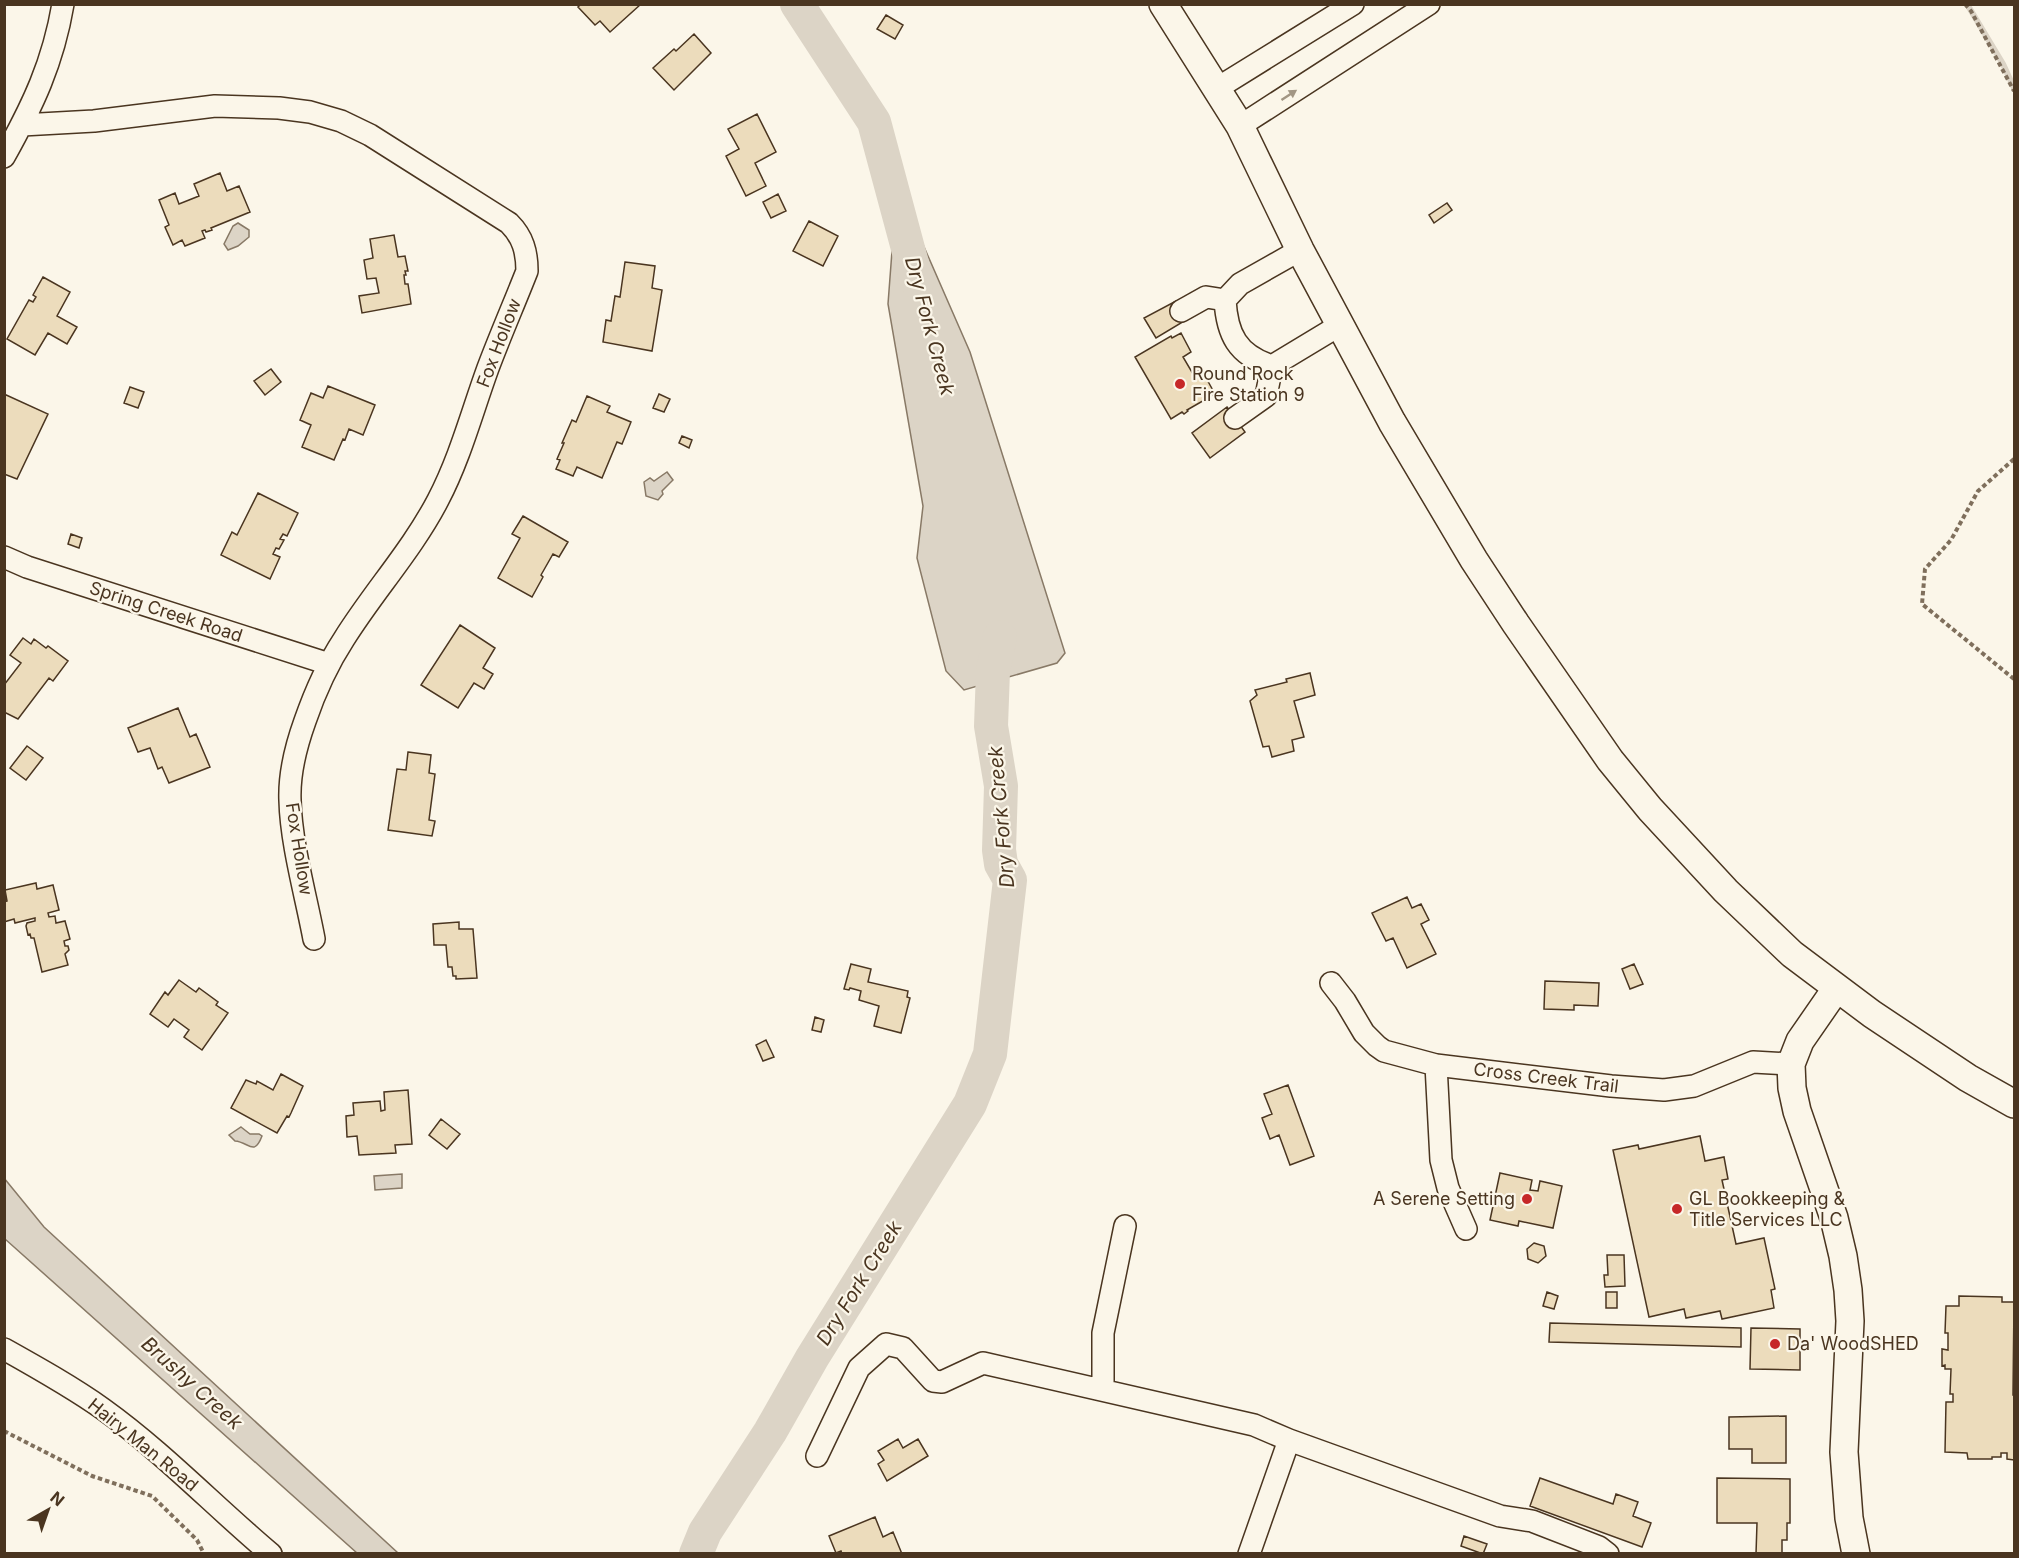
<svg xmlns="http://www.w3.org/2000/svg" width="2019" height="1558" viewBox="0 0 2019 1558" font-family="Inter,sans-serif">
<style>
.water{fill:#dcd4c6;stroke:#887966;stroke-width:1.5}
.lines{fill:none;stroke-linecap:round;stroke-linejoin:round}
.stream{stroke:#dcd4c6;stroke-width:6}
.river{stroke:#dcd4c6;stroke-width:34}
.building{fill:#ecdcbc;stroke:#4a3520;stroke-width:1.5}
.minor-casing{stroke:#4a3520;stroke-width:24}
.major-casing{stroke:#4a3520;stroke-width:30}
.path{stroke:#7f6f5c;stroke-width:4;stroke-dasharray:4.5 3;stroke-linecap:butt}
.minor{stroke:#fbf6e9;stroke-width:21}
.major{stroke:#fbf6e9;stroke-width:27}
.oneway{fill:#a29684}
.poi-dot{fill:#c62828;stroke:#fbf6e9;stroke-width:2}
.labels{text-anchor:middle;stroke-width:4.5;stroke-linejoin:round;paint-order:stroke}
.street-label{font-size:18px;fill:#4a3520;stroke:#fbf6e9}
.poi-label{font-size:18px;fill:#4a3520;stroke:#fbf6e9;text-anchor:start}
.water-label{font-size:20px;font-style:italic;fill:#4a3520;stroke:#fbf6e9}
</style>
<rect width="100%" height="100%" fill="#fbf6e9"/>
<!-- water -->
<path class="water" d="M238,223L249,230V237L238,246L228,250L224,244L233,226Z
M914,224L970,352L1065,653L1057,663L964,690L946,671L917,558L923,506L888,304L892,251Z
M667,472L673,480L662,491L663,494L658,500L646,496L644,482L650,478L654,481Z
M241,1127L250,1134H259L262,1136C254,1157 249,1142 235,1141L229,1135Z
M402,1174V1188L375,1190L374,1176Z
M4,1178L44,1227L398,1553H357L5,1239Z"/>
<g class="lines">
<!-- stream -->
<path class="stream" d="M1967,4L2003,64L2014,88"/>
<!-- river -->
<path class="river" d="M797,4L874,122L917,282
M696,1554L705,1532L770,1432L812,1358L970,1104L990,1054L1010,880L1001,864L999,850L1001,786L991,726L993,671L1000,637"/>
</g>
<!-- building -->
<path class="building" d="M581,4H641L610,32L600,21L595,25L578,7Z
M886,15L903,25L895,39L877,29Z
M694,34L711,53L674,90L653,68L674,49L676,51Z
M757,114L776,152L755,163L766,186L746,196L726,156L739,149L728,129Z
M220,173L227,191L239,186L250,212L211,228L212,230L206,232L205,230L202,231L205,238L185,246L182,240L173,245L165,227L169,225L159,200L175,193L179,204L199,196L194,184Z
M778,194L786,211L771,218L763,202Z
M1447,203L1452,210L1434,223L1429,215Z
M809,221L838,236L823,266L793,251Z
M394,235L398,257L405,256L408,271H405L406,275H404L405,284H408L411,304L362,313L359,296L379,293L376,278L367,279L364,260L373,258L370,239Z
M625,262L655,266L652,288L662,290L652,351L603,342L606,320L611,321L615,296L620,297Z
M43,277L70,292L57,316L77,327L67,344L48,333L35,355L7,339L29,300L33,302L36,297L33,295Z
M1176,301L1186,320L1156,338L1144,318Z
M1181,333L1191,352L1183,357L1193,374L1201,369L1215,394L1187,410L1188,411L1184,414L1182,412L1171,419L1135,357L1171,336L1172,338Z
M271,369L281,382L265,395L254,381Z
M328,386L375,405L363,435L349,429L345,440L343,439L334,460L302,447L311,425L300,420L311,393L323,398Z
M130,387L144,392L138,408L124,403Z
M4,394L48,414L17,479L4,474Z
M659,394L670,399L664,412L653,408Z
M587,396L610,406L607,412L631,422L622,444L617,442L602,478L577,467L573,476L556,469L560,460L557,459L564,443H562L572,420L576,422Z
M1227,407L1245,432L1210,458L1192,433Z
M682,436L692,440L689,448L679,443Z
M258,493L298,513L287,536L283,534L280,539L284,540L279,549L276,548L273,554L280,557L270,579L221,555L232,532L237,535Z
M523,516L568,542L559,557L553,554L541,575L543,577L532,597L498,578L520,538L512,534Z
M71,534L82,538L79,548L68,544Z
M460,625L495,648L483,668L493,674L484,689L474,683L458,708L421,685Z
M23,638L31,644L34,639L46,648L48,646L68,661L53,681L49,678L18,719L4,712V685L21,663L10,655Z
M1310,673L1315,695L1294,701L1304,737L1292,740L1294,751L1272,757L1269,746L1263,747L1250,701L1257,695L1255,690L1287,682L1286,679Z
M178,708L190,737L196,734L210,767L169,783L162,767L158,769L150,748L138,752L128,728Z
M27,746L43,758L26,780L10,768Z
M408,752L431,755L429,773L435,774L429,820L435,821L432,836L388,830L397,769L406,770Z
M36,883L37,889L53,885L59,910L48,913L49,917L55,916L56,923L65,921L70,939L64,941L65,946H68L69,950L65,954L68,965L42,972L34,938H31L30,934L28,935L26,926L27,923L35,921V918L15,923L14,919L4,922V902L7,901L5,890Z
M1407,897L1412,908L1421,904L1429,920L1421,924L1436,954L1407,968L1393,938L1386,941L1372,913Z
M459,922V929H473L477,978L456,979V976H453L452,967H448L446,945H434L433,924Z
M851,964L871,969L868,982L908,991L907,997L910,998L901,1033L874,1026L879,1006L859,1000L861,991L850,988L849,990L844,989Z
M1634,964L1643,984L1630,989L1622,969Z
M179,980L196,992L199,988L218,1002L216,1005L228,1013L202,1050L184,1037L189,1030L174,1019L168,1027L150,1014L165,992L168,995Z
M1545,981L1599,983L1598,1006L1574,1005V1010L1544,1009Z
M815,1017L824,1020L821,1032L812,1030Z
M766,1040L774,1057L763,1061L756,1045Z
M281,1074L303,1086L291,1113L289,1117L287,1116L277,1133L231,1108L246,1080L256,1084L257,1081L273,1090Z
M1288,1085L1314,1156L1290,1165L1279,1135L1270,1139L1262,1118L1272,1114L1264,1094Z
M408,1090L412,1144L395,1145L396,1153L359,1155L357,1136L347,1137L346,1116L354,1115L353,1103L380,1101L381,1111L385,1110L384,1092Z
M441,1119L460,1134L447,1149L429,1135Z
M1700,1136L1705,1161L1724,1157L1728,1179L1722,1180L1736,1244L1764,1238L1775,1289L1771,1290L1774,1308L1722,1319L1720,1311L1686,1318L1684,1309L1649,1317L1613,1150L1638,1145L1639,1149Z
M1500,1173L1532,1180L1530,1190L1538,1191L1540,1181L1562,1186L1553,1228L1519,1221L1518,1226L1490,1220Z
M1534,1243L1544,1246L1546,1256L1538,1263L1528,1259L1527,1249Z
M1607,1255H1624L1625,1286L1605,1287L1604,1275H1608Z
M1547,1292L1558,1296L1554,1309L1543,1306Z
M1606,1292H1617V1308H1606Z
M1959,1296L2002,1297V1302H2014L2013,1395H2014V1460L2007,1459V1453H2001V1457H1992V1459H1968L1967,1453L1945,1452L1946,1402H1953V1394H1950L1951,1369H1945V1365L1942,1366V1349L1948,1350V1333H1945L1946,1306H1959Z
M1550,1323L1741,1328V1347L1549,1342Z
M1751,1328L1800,1329V1370L1750,1369Z
M1786,1416V1463H1752V1449H1729V1417Z
M898,1439L903,1448L918,1439L928,1456L887,1481L878,1464L884,1460L878,1451Z
M1540,1478L1613,1504L1616,1494L1638,1502L1633,1516L1651,1523L1642,1547L1530,1506Z
M1717,1478L1790,1479V1523H1787V1540H1782V1554H1756L1757,1523H1717Z
M875,1517L883,1537L893,1532L902,1554H842L841,1551L836,1553L829,1536Z
M1464,1536L1487,1544L1483,1554L1461,1546Z"/>
<g class="lines">
<defs>
<path id="minor" d="M1216,89L1353,4
M22,125L94,121L215,106L279,108L310,112L341,121L370,135L509,223C523,237 527,252 527,271C514,304 500,336 488,368C472,412 460,458 438,500C412,550 374,591 344,639C327,665 315,692 305,721C296,746 289,774 290,800C291,844 306,896 314,939
M1240,126L1429,4
M4,157C33,105 53,63 63,4
M1300,250L1240,284L1225,300C1227,334 1237,355 1272,366L1340,325
M1181,311L1206,297L1225,300
M1235,418L1266,396L1272,366
M4,557L27,567L329,664
M1331,983L1345,1001L1364,1033L1377,1046L1384,1051L1436,1065L1611,1086L1664,1090L1694,1086L1753,1062L1791,1064
M1436,1065L1441,1160L1448,1188L1466,1229
M4,1349C38,1368 72,1387 103,1409C163,1452 214,1506 271,1554
M1103,1389V1333L1125,1226
M817,1456L859,1368L886,1344L903,1348L933,1381L942,1382L983,1363L1254,1425L1289,1440L1500,1516L1532,1521L1599,1547L1608,1554
M1249,1554L1289,1440"/>
<path id="major" d="M1163,4L1240,126L1300,250L1392,422L1474,560L1516,624L1610,760L1650,809L1726,891L1792,954L1872,1014L1968,1078L2014,1104
M1836,989L1800,1041L1791,1064L1792,1088L1797,1111L1834,1218L1843,1256L1848,1290L1850,1321L1844,1452L1849,1518L1856,1554"/>
</defs>
<!-- minor casing -->
<use href="#minor" class="minor-casing"/>
<!-- major casing -->
<use href="#major" class="major-casing"/>
<!-- path -->
<path class="path" d="M1965,4L1971,11L2014,91
M2014,459L1978,491L1951,540L1925,569L1922,604L2014,679
M4,1431L92,1476L152,1496L197,1540L204,1554"/>
<!-- minor -->
<use href="#minor" class="minor"/>
<!-- major -->
<use href="#major" class="major"/>
</g>
<!-- one-way arrows -->
<defs><path id="oneway-solid" d="M-6-.8H1V-3.2L6.5 0L1 3.2V.8H-6Z" transform="scale(1.5)"/></defs>
<use class="oneway" href="#oneway-solid" transform="translate(1289 95) rotate(-33)"/>
<!-- markers -->
<g class="poi-dot">
<circle cx="1180" cy="384" r="6"/>
<circle cx="1527" cy="1199" r="6"/>
<circle cx="1677" cy="1209" r="6"/>
<circle cx="1775" cy="1344" r="6"/>
</g>
<g class="labels">
<!-- street labels -->
<g class="street-label">
<text transform="translate(499 343) rotate(-69)" y="6">Fox Hollow</text>
<text transform="translate(166 612) rotate(18)" y="6">Spring Creek Road</text>
<text transform="translate(299 849) rotate(81)" y="6">Fox Hollow</text>
<text transform="translate(1546 1078) rotate(7)" y="6">Cross Creek Trail</text>
<text transform="translate(143 1445) rotate(39)" y="6">Hairy Man Road</text>
</g>
<!-- poi labels -->
<g class="poi-label">
<text x="1192" y="380">Round Rock<tspan x="1192" dy="21">Fire Station 9</tspan></text>
<text x="1515" y="1205" text-anchor="end">A Serene Setting</text>
<text x="1689" y="1205">GL Bookkeeping &amp;<tspan x="1689" dy="21">Title Services LLC</tspan></text>
<text x="1787" y="1350">Da' WoodSHED</text>
</g>
<!-- water labels -->
<g class="water-label">
<text transform="translate(930 326) rotate(75)" y="7">Dry Fork Creek</text>
<text transform="translate(1001 817) rotate(-95)" y="7">Dry Fork Creek</text>
<text transform="translate(859 1283) rotate(-58)" y="7">Dry Fork Creek</text>
<text transform="translate(192 1383) rotate(42)" y="7">Brushy Creek</text>
</g>
</g>
<!-- border -->
<rect width="2019" height="1558" fill="none" stroke="#4a3520" stroke-width="12"/>
<!-- north arrow -->
<g transform="translate(48 1510) rotate(40)" stroke="#fbf6e9" stroke-width="4.5" paint-order="stroke">
<path d="M0-4.5L10 22L0 15L-10 22Z" fill="#4a3520"/>
<text y="-9" font-size="16" font-weight="bold" text-anchor="middle" fill="#4a3520">N</text>
</g>
</svg>
